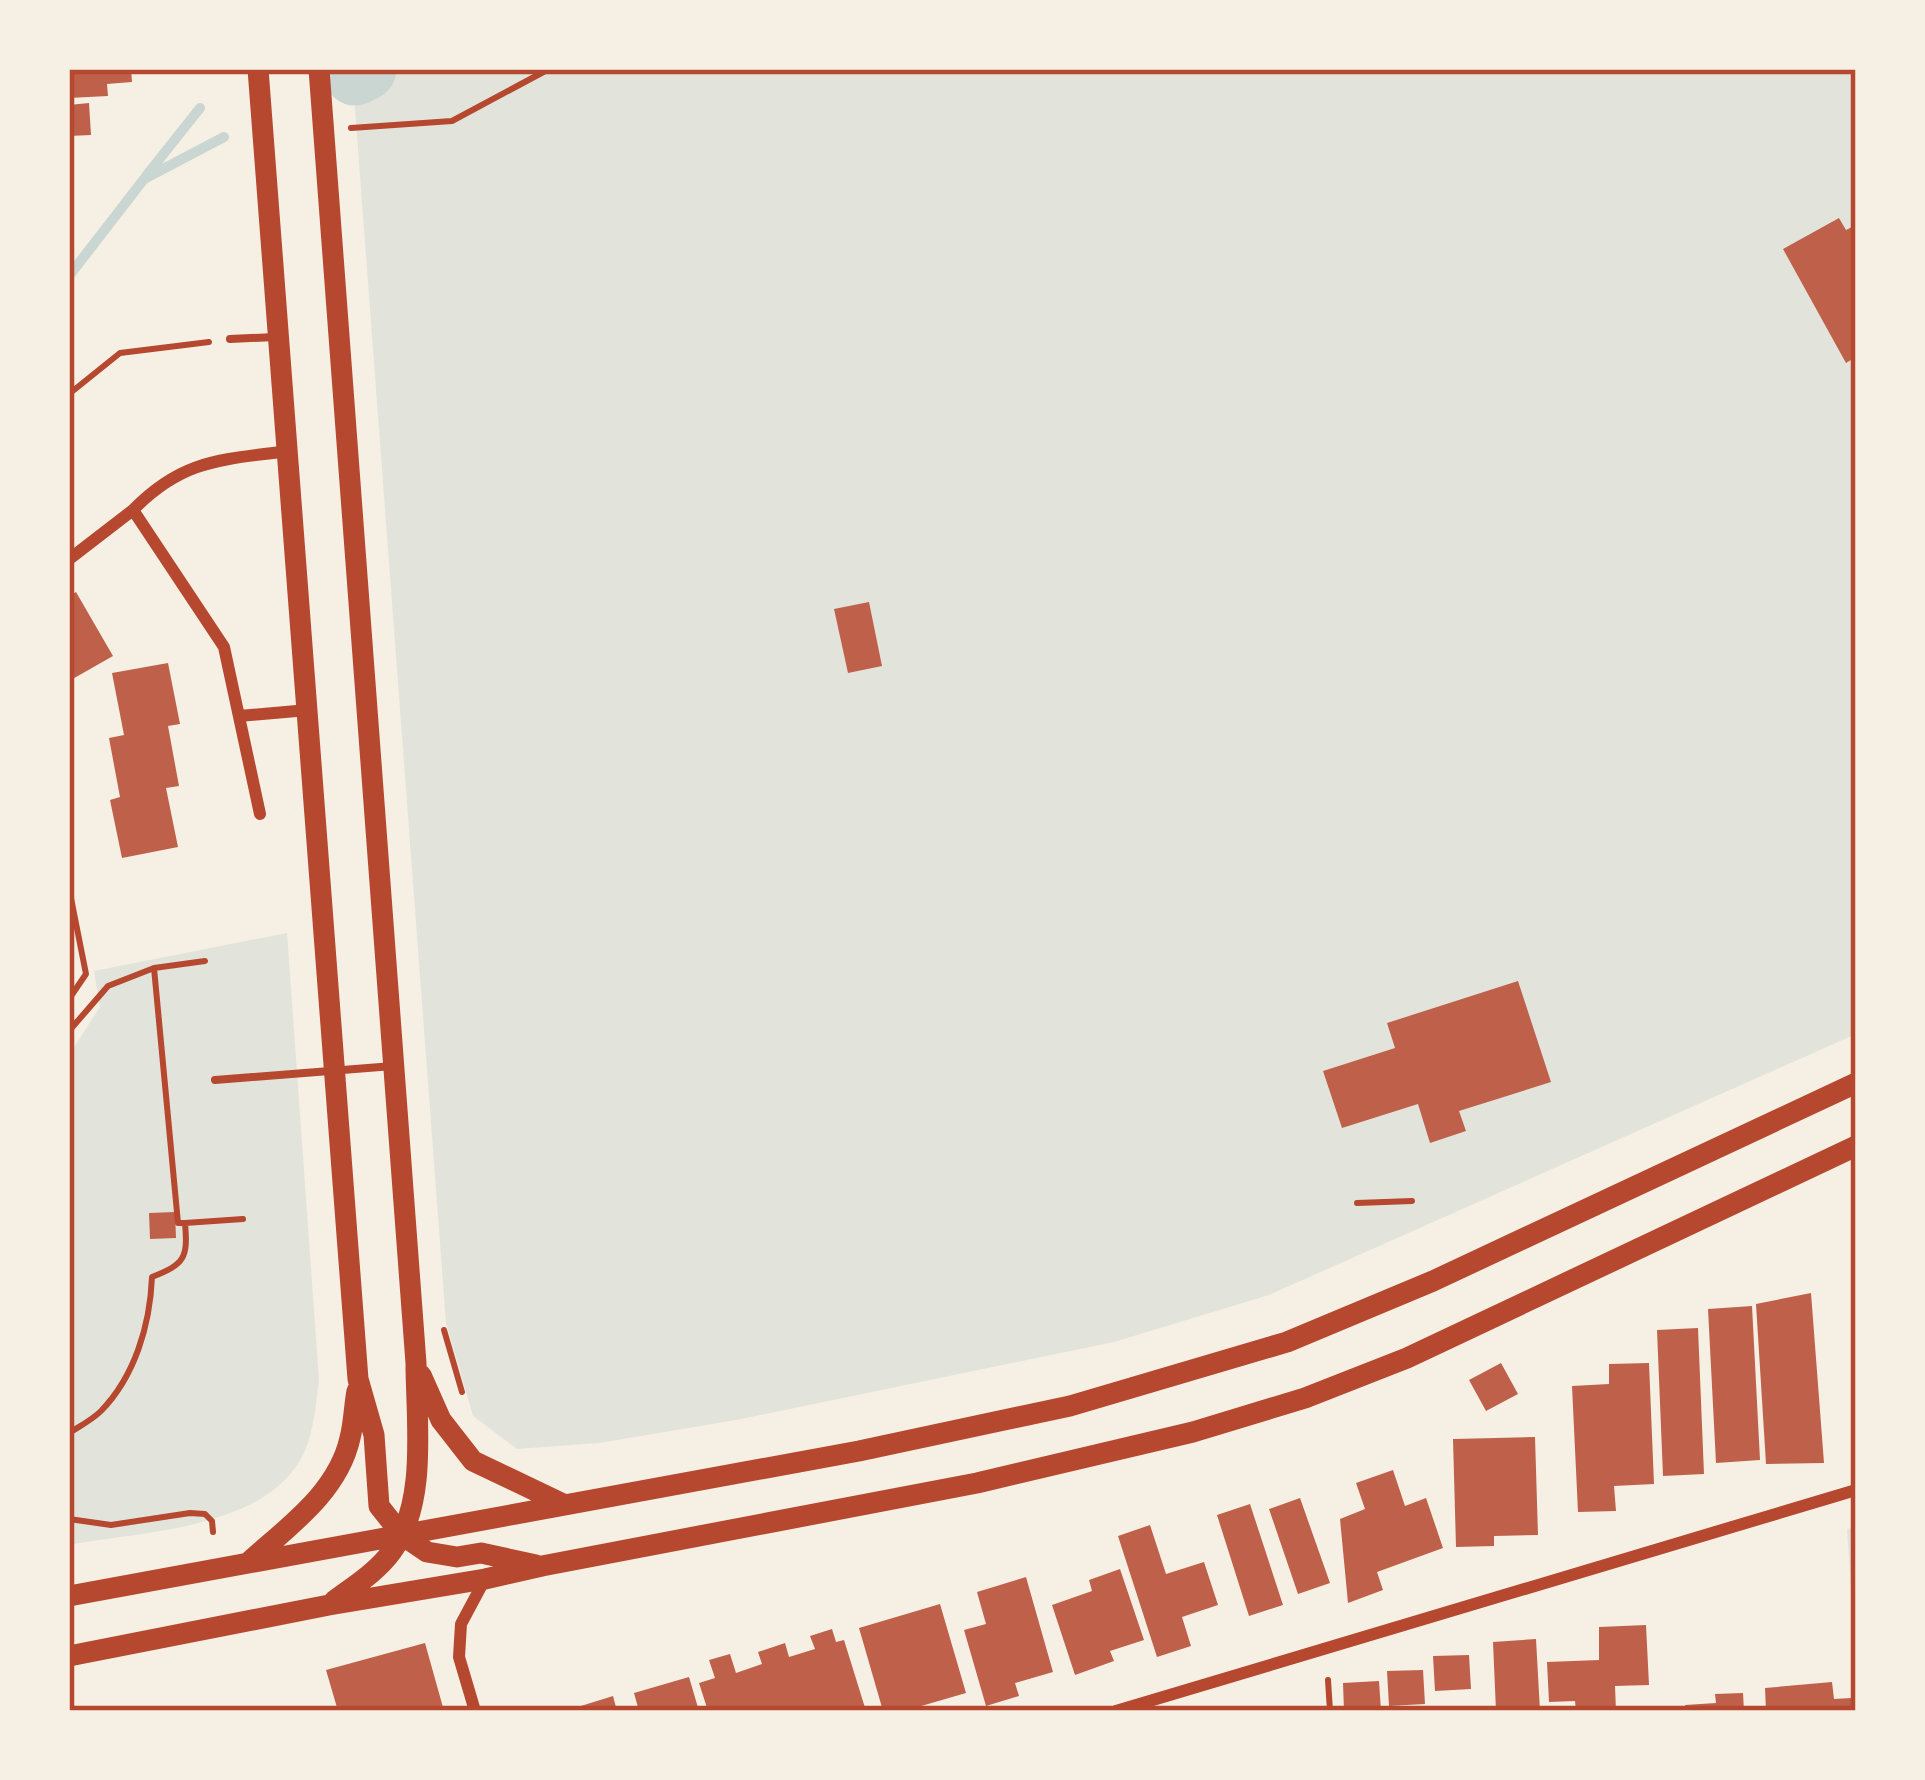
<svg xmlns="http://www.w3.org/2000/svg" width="1925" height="1780" viewBox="0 0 1925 1780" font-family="Figtree,sans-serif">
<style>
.green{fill:#e2e4dc}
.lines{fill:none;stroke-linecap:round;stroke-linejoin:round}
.stream{stroke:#c9d6d2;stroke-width:10}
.river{stroke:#c9d6d2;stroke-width:63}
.building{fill:#bf614a}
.path{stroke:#b5482f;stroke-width:6}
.service{stroke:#b5482f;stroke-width:8}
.minor{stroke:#b5482f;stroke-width:12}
.secondary{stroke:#b5482f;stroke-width:21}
.neatline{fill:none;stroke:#b5482f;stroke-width:4.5}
</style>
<rect width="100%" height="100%" fill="#f6efe4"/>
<!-- green -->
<path class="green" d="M352,69H1856V1034L1269,1295L1114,1342L736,1420L599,1443L517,1449L473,1416L446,1323Z
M287,933L319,1380C316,1404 314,1430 304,1453C267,1530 142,1531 69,1545V1055L100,1007L94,971Z
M1856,1527V1659L1847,1529Z"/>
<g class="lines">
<!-- stream -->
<path class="stream" d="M146,176L200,108
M69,276L144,179L224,137"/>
<!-- river -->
<path class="river" d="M355,74L365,69"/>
</g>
<!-- building -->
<path class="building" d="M69,69H131L132,82L107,84L108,96L69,98Z
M89,103L91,135L69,136V105Z
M1839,218L1846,230L1856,225V357L1846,363L1783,249Z
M76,592L113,656L69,681V596Z
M869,602L882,666L848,673L834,609Z
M168,663L180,724L168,726L179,786L166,788L178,847L122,858L110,800L120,797L109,738L124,735L112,673Z
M1518,981L1551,1082L1459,1111L1466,1131L1430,1143L1418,1104L1342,1128L1323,1071L1395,1048L1387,1023Z
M175,1212L176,1238L150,1239L149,1213Z
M1811,1293L1824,1463L1766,1464L1756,1304Z
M1752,1306L1760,1460L1716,1463L1708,1309Z
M1698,1328L1704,1474L1663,1476L1657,1330Z
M1501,1363L1518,1394L1486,1411L1469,1380Z
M1649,1363L1654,1484L1614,1486L1616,1511L1578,1512L1572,1386L1609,1384V1364Z
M1535,1437L1538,1535L1494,1536V1546L1456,1547L1453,1439Z
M1393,1470L1405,1506L1426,1498L1443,1548L1377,1572L1383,1590L1348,1603L1340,1519L1365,1509L1356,1483Z
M1300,1498L1330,1583L1298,1594L1269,1509Z
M1250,1504L1283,1605L1249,1616L1217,1515Z
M1150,1525L1166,1574L1204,1562L1218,1605L1182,1617L1191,1646L1157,1657L1118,1536Z
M1120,1569L1144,1640L1110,1651L1114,1661L1075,1675L1052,1605L1092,1591L1089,1580Z
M1026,1577L1053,1672L1015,1683L1019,1696L986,1706L964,1630L986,1624L977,1592Z
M940,1604L966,1693L904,1711H883L859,1628Z
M1646,1625L1649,1685L1615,1686L1616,1711H1576L1575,1701L1549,1702L1547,1662L1599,1660V1627Z
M832,1629L836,1642L844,1640L866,1711H708L699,1683L715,1678L709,1660L730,1654L736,1673L762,1664L758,1652L785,1643L789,1657L815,1649L810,1636Z
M1536,1639L1540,1711H1496L1493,1642Z
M425,1643L444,1711H338L326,1670Z
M1469,1655L1471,1689L1435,1691L1433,1656Z
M1423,1670L1425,1704L1389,1706L1387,1671Z
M689,1677L699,1711H639L634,1693Z
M1379,1681L1381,1711H1344L1343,1683Z
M1832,1682L1834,1699L1851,1698V1711H1766L1765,1688Z
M1743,1693L1744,1711H1686L1685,1705L1716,1703L1715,1694Z
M613,1696L617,1711H568V1710Z"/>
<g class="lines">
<!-- path -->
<path class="path" d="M351,128L452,121L549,69
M69,394L120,353L209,342
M69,888L86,974L69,999
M69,1031L108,986L154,968L205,961
M1357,1203L1412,1201
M185,1223L243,1219
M444,1330L462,1392
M69,1433C80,1426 92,1420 101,1411C135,1376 150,1325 152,1277C185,1264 188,1258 185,1223H178L154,968
M69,1519L111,1525L190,1513L205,1514L212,1521L213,1532
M1328,1680L1330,1711"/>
<!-- service -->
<path class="service" d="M230,339L276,337
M215,1080L393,1066"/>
<!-- minor -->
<path class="minor" d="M72,557L133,510
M239,716L308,710
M260,814L224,647L133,510C183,459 221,460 288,451
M475,1711L459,1657L461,1624L484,1581
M1116,1711L1856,1490"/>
<!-- secondary -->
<path class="secondary" d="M258,69L358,1379L374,1435L379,1506L402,1535L427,1552L457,1557L481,1553L536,1565
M319,69L416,1363C416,1421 428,1502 392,1551C378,1571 354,1586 334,1601
M421,1375L441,1420L473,1461L563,1504
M250,1561C289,1526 338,1492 350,1438C354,1423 354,1407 357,1391
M69,1596L859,1451L1070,1406L1287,1342L1433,1281L1856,1083
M69,1656L329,1605L485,1579L542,1566L977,1483L1193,1432L1305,1398L1407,1358L1856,1146"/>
</g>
<!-- border -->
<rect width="1925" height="1780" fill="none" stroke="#f6efe4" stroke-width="144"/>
<rect x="72" y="72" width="1781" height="1636" class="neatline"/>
</svg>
